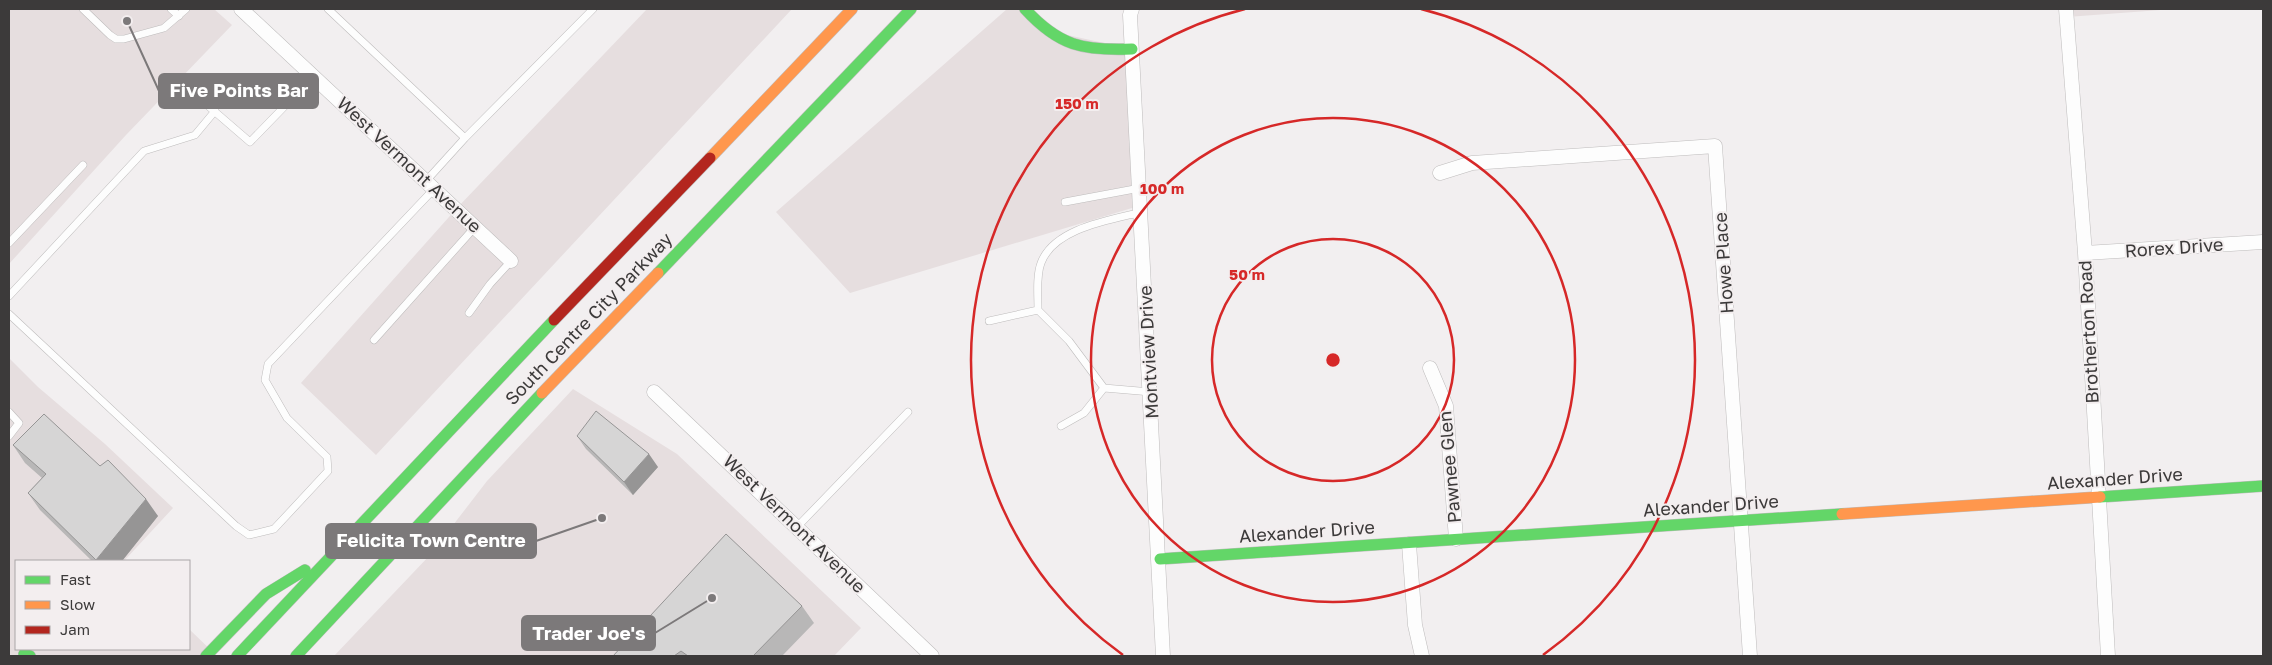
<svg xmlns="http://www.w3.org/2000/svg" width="2272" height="665" viewBox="0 0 2272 665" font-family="'Golos Text',sans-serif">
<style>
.built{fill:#e6dedf}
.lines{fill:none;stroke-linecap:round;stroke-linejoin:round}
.lane-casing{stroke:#bebcbc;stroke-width:8}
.street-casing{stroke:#bebcbc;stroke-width:15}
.fast-casing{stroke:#bebcbc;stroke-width:12}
.slow-casing{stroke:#bebcbc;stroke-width:12}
.jam-casing{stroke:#bebcbc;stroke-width:12}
.lane{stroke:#fdfdfd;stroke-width:7}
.street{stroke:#fdfdfd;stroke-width:14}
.fast{stroke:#63d668;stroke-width:11}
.slow{stroke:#ff974d;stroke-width:11}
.jam{stroke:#b3261e;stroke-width:11}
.wall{fill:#b8b7b7}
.shaded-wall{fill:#969595}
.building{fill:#d6d5d5;stroke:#969595}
.ring{fill:none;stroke:#d62828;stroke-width:2.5}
.labels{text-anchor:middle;stroke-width:4;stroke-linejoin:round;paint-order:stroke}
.street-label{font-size:18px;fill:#3c3a3a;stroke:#f3eeef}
.centre{fill:#d62828;stroke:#f3eeef;stroke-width:2.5}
.ring-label{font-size:15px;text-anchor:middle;font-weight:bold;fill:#d62828;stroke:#f3eeef;stroke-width:4;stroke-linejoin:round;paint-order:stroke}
.leader{fill:none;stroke:#7c797a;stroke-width:2}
.callout-dot{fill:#7c797a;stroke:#f3eeef;stroke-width:2}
.callout{fill:#7c797a;stroke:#7c797a;stroke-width:2}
.callout-label{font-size:19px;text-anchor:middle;font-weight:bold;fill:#fff}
</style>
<rect width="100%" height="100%" fill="#f2eff0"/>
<!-- built -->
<path class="built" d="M9,9H214L232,25L126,135L9,264Z
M647,9H792L376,455L301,383L457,208Z
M1007,9H1025L1044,30L1132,49L1142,205L850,293L776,212Z
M2066,9H2174L2067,17Z
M9,358L38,387L105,444L173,508L124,561H16V649H189V629L217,656H9Z
M573,389L677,454L861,628L834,656H334L430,555L487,481Z"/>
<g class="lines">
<defs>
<path id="lane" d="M83,9L110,35L116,39H124L164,28L186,9
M171,9L179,16
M328,9L465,138
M199,98L250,142L314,76
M426,181L465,138L593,9
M1065,202L1140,188
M9,243L83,165
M9,296L144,151L195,135L215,111
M1038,310C1038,296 1036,276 1041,263C1054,228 1110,220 1142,212
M469,313L490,284L511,261
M9,314L236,526L249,535L274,529L328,471L327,457L287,418L265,380L268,364L434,189
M989,321L1038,310L1069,341L1104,388L1151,392
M374,340L475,227
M9,412L19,423L9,436
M1061,426L1084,413L1104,388
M797,527L908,412"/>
<path id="street" d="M241,9L511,261
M1132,9L1130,15L1163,656
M2066,9L2085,253L2108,656
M1440,173L1472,163L1715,146L1750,656
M2085,253L2263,242
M1430,368L1446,406L1456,539
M654,392L932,656
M1409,544L1415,625L1422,656"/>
<path id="fast" d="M1025,9C1059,46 1083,51 1132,49
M658,273L911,9
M2100,497L2263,486
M1160,559L1842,514
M24,654L30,656
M206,656L266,594L305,570
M237,656L554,320
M296,656L542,393"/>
<path id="slow" d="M710,158L852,9
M542,393L658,273
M1842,514L2100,497"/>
<path id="jam" d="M554,320L710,158"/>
</defs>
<!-- lane casing -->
<use href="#lane" class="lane-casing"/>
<!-- street casing -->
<use href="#street" class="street-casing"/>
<!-- fast casing -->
<use href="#fast" class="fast-casing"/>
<!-- slow casing -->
<use href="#slow" class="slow-casing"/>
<!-- jam casing -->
<use href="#jam" class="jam-casing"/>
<!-- lane -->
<use href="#lane" class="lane"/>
<!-- street -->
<use href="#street" class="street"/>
<!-- fast -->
<use href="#fast" class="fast"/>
<!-- slow -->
<use href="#slow" class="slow"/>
<!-- jam -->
<use href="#jam" class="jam"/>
</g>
<!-- wall -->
<path class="wall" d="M577,436L658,467L633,495L586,449Z
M13,445L100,466L158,516L122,561H92L40,510L28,493L42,478L25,463Z
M802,606L814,623L782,656H613Z"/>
<!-- shaded-wall -->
<path class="shaded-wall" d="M649,454L658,467L633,495L624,482Z
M146,499L158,516L122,561H97L96,560Z"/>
<!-- building -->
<path class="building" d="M596,411L649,454L624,482L577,436Z
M44,414L100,466L108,460L146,499L96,560L28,493L46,474L13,445Z
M726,534L802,606L753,656H688L681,651L674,656H613Z"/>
<!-- distance rings -->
<g class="ring">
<circle cx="1333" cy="360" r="121"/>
<circle cx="1333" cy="360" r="242"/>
<path d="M1123 655A362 362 0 0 1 1245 9M1421 9A362 362 0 0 1 1543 655"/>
</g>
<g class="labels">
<!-- street labels -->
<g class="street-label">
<text transform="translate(409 165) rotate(43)" y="6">West Vermont Avenue</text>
<text transform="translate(2174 248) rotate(-4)" y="6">Rorex Drive</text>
<text transform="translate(1724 263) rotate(-94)" y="6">Howe Place</text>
<text transform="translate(589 319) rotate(-46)" y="6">South Centre City Parkway</text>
<text transform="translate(2089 332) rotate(-93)" y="6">Brotherton Road</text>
<text transform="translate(1149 352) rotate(-93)" y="6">Montview Drive</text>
<text transform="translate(1450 467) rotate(-95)" y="6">Pawnee Glen</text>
<text transform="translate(2115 479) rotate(-4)" y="6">Alexander Drive</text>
<text transform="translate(1711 506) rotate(-4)" y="6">Alexander Drive</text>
<text transform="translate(794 524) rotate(44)" y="6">West Vermont Avenue</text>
<text transform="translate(1307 532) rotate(-4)" y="6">Alexander Drive</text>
</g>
</g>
<circle cx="1333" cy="360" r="8" class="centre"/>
<g class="ring-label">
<text x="1077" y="109">150 m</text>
<text x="1162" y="194">100 m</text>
<text x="1247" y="280">50 m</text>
</g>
<!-- callouts -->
<path class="leader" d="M127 21L159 91M602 518L536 541M712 598L655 633"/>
<g class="callout-dot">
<circle cx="127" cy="21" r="5"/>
<circle cx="602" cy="518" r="5"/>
<circle cx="712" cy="598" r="5"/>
</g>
<g class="callout">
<rect x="159" y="74" width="159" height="34" rx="5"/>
<rect x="326" y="524" width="210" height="34" rx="5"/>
<rect x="522" y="616" width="133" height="34" rx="5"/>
</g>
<g class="callout-label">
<text x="239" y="97">Five Points Bar</text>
<text x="431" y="547">Felicita Town Centre</text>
<text x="589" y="640">Trader Joe's</text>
</g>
<!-- border -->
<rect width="2272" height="665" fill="none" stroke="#3c3a3a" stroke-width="20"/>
<!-- legend -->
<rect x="15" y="560" width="175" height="90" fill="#f3eeef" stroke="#aaa6a7"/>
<rect x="25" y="576" width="25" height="8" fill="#63d668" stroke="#aaa6a7"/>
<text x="60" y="585" font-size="15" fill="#3c3a3a">Fast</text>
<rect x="25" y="601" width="25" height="8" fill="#ff974d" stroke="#aaa6a7"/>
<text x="60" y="610" font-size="15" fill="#3c3a3a">Slow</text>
<rect x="25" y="626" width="25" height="8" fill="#b3261e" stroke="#aaa6a7"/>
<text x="60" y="635" font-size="15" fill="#3c3a3a">Jam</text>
</svg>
